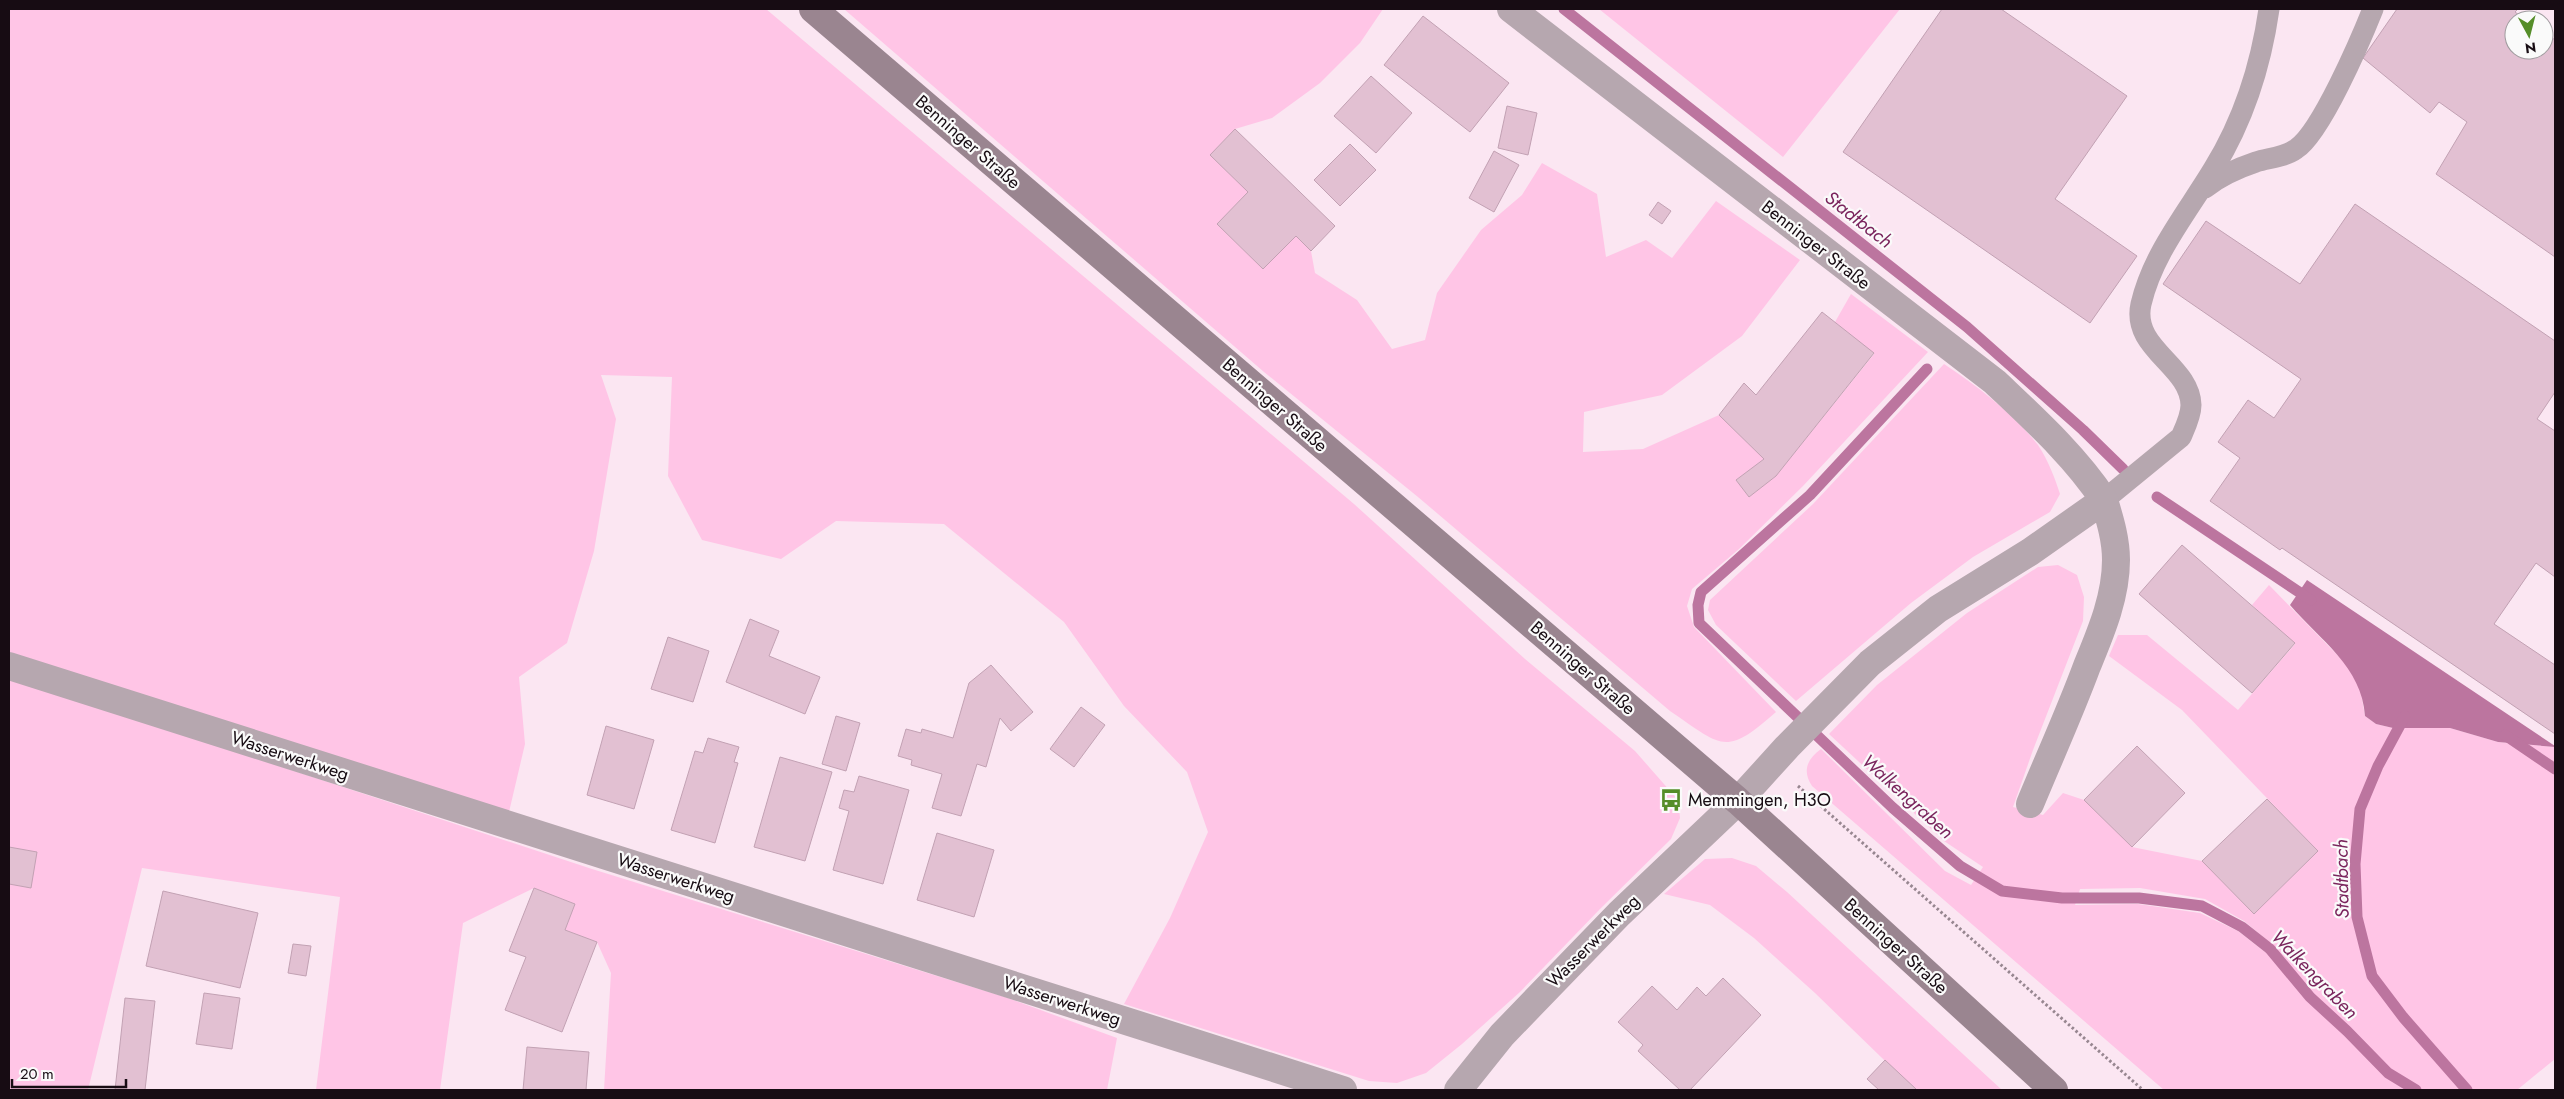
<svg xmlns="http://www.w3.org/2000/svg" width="2564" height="1099" viewBox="0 0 2564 1099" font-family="Jost,sans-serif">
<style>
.green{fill:#ffc5e6;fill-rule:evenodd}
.water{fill:#bc759f}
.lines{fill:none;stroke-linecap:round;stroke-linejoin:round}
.stream{stroke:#bc759f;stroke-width:11}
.building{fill:#e2c0d2;stroke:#c2a1b3}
.path{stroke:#978690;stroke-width:3;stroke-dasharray:2.5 2.5;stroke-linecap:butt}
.lane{stroke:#b6a7af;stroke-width:21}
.street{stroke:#b6a7af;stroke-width:28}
.secondary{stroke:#9a8590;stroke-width:28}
.labels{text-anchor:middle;stroke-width:4.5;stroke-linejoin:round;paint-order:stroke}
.street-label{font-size:18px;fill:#170c13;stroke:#fafafa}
.poi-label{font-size:18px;fill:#170c13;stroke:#fafafa;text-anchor:start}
.water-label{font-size:19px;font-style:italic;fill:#7a255d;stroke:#fafafa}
</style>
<rect width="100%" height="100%" fill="#fbe6f2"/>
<!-- green -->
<path class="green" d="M9,9H766L1354,504L1525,659L1635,751L1678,800L1680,818L1671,839L1600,909L1520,992L1462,1044L1426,1073L1397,1083L1369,1081L1124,1004L1170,918L1208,832L1187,772L1124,706L1064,622L944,524L836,521L781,559L702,540L668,476L672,377L601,375L616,419L594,551L567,643L519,677L525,744L509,812L9,654Z
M844,9H1383L1360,43L1320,83L1272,118L1235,129L1210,155L1248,192L1217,224L1263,269L1296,236L1311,251L1315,273L1357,300L1392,349L1425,340L1437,293L1481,230L1522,195L1542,163L1597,194L1606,257L1646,240L1672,258L1716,201L1800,260L1742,336L1662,395L1584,412L1583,452L1643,449L1719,415L1764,459L1736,480L1749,497L1776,476L1874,354L1835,322L1851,294L1928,352L1803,486L1739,549L1692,589L1687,606L1694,627L1776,712C1725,757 1723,747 1670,711L1418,497L1264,372Z
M1599,9H1900L1783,157Z
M1944,364C1977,386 2013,413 2038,445C2048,460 2055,478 2060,494L2050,512L1973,557L1911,603L1796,701L1716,625L1708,610L1710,600L1813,504Z
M2058,565L2077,575L2084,597L2083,621L2033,750L2013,807L2043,815L2063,793L2084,800L2132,847L2202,861L2254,914L2318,851L2182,710L2109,656L2118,635H2147L2238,710L2295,644L2252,605L2269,585L2349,667L2360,687L2365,716L2376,724L2393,728H2450L2498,742L2555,747V1059L2517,1090H2164L1812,786C1802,771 1807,759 1821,749L1945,871L1971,885L1983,867L1944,841L1829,734L1877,685L1967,613L2038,567ZM2140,888L2205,899L2244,921L2268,941L2265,952L2238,931L2200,913L2138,904L2075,905L2080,889Z
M9,677L592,869L1005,997L1117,1038L1107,1090H604L611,973L597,942L565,930L575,904L534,888L463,923L440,1090H316L340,897L142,868L88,1090H9Z
M1732,858L1756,866L1787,892L2002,1090H1915L1815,993L1754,938L1710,905L1664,894L1705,859Z"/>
<!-- water -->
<path class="water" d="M2307,580L2555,746V747L2498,742L2450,728H2393L2376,724L2365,716C2362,667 2320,640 2290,605Z"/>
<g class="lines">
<!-- stream -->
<path class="stream" d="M1564,9L1967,327L2083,430L2123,469
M1927,369L1810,495L1701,592L1698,605L1699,623L1893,808L1960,866L2002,891L2062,898H2139L2202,906L2242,927L2270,949L2310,997L2347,1031L2388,1073L2416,1090
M2157,497L2311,600
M2405,716L2378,766L2360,809L2355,864L2357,917L2372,976L2403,1017L2467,1090
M2505,735L2555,769"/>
</g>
<!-- building -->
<path class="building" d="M1942,9H2001L2127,96L2055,199L2137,256L2090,323L1843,152Z
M2397,9H2518L2515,12L2526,20H2514V50H2544V32L2555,40V257L2436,174L2467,122L2439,102L2430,113L2363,58Z
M1423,16L1509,83L1470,132L1384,65Z
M1371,76L1412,113L1376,153L1334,116Z
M1507,106L1537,113L1528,155L1498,148Z
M1235,129L1335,226L1311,251L1296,236L1263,269L1217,224L1248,192L1210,155Z
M1350,144L1376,170L1340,206L1314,180Z
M1494,151L1519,165L1494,212L1469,198Z
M1658,202L1671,211L1662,224L1649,215Z
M2355,204L2555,341V392L2537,419L2555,431V577L2536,563L2494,624L2555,665V734L2282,548L2280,550L2210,501L2240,458L2218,442L2248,400L2274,418L2301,379L2163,284L2206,221L2300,284Z
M1822,312L1874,353L1776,476L1749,497L1736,480L1764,459L1719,415L1744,383L1756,395Z
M2182,545L2295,643L2252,693L2139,594Z
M750,619L779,631L769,656L820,677L805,714L726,682Z
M668,637L709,651L693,702L651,689Z
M991,665L1033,712L1011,731L1000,718L986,767L977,764L961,816L932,808L942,774L911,765L912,760L898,756L906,729L921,733L922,729L953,738L969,683Z
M1081,707L1105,725L1074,767L1050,749Z
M836,716L860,723L846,771L822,764Z
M606,726L654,740L634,809L587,795Z
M708,738L739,747L734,762L738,763L715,843L671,830L695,751L703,753Z
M2137,746L2185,793L2132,847L2084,800Z
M780,757L832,772L805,861L754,847Z
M859,776L909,790L883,884L833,870L849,811L839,808L844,790L854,792Z
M2267,799L2318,851L2254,914L2202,861Z
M937,833L994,850L974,917L917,900Z
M9,847L37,852L31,888L9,884Z
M534,888L575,904L565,930L597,942L562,1032L505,1010L526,957L509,951Z
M163,891L258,913L240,988L146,966Z
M293,944L311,946L306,976L288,973Z
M1723,978L1761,1015L1690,1090H1680L1638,1051L1643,1045L1618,1022L1652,986L1677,1010L1697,987L1706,996Z
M204,993L240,998L232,1049L196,1044Z
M125,998L155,1001L145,1090H115Z
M527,1047L589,1052L586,1090H523Z
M1885,1060L1916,1089L1915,1090H1879L1867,1079Z"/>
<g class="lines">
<!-- path -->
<path class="path" d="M1798,786L2143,1090"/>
<!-- lane -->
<path class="lane" d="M2205,188C2220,176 2238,168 2256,162C2269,158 2285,157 2296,149C2321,133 2361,39 2373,9
M2104,500L2181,437C2185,428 2191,416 2191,405C2190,365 2131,349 2141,304C2153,253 2187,213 2214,168C2244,119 2261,65 2269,9"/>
<!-- street -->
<path class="street" d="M9,666L1343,1090
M2030,804C2049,758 2070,712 2087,666C2101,632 2116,597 2116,560C2116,539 2110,520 2104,500
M1458,1090L1502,1035L1619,914L1738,801L1787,747L1870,663L1938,609L2030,552L2104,500C2075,456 2034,419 1995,382L1511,9"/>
<!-- secondary -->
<path class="secondary" d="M813,9L1738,801L2054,1090"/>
</g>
<!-- icons -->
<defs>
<symbol id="bus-bare" viewBox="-9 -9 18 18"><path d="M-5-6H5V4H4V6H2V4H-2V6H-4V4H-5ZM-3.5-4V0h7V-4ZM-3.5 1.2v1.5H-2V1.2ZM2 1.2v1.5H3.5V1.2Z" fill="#558d29" stroke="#fafafa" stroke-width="2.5" paint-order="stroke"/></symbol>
</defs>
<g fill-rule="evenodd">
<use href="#bus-bare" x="1655" y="784" width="32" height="32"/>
</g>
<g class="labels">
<!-- street labels -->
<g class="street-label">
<text transform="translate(968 142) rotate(41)" y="6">Benninger Straße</text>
<text transform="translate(1816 245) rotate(38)" y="6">Benninger Straße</text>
<text transform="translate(1275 405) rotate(41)" y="6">Benninger Straße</text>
<text transform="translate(1583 668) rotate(41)" y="6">Benninger Straße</text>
<text transform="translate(290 756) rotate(18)" y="6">Wasserwerkweg</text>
<text transform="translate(676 878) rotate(18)" y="6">Wasserwerkweg</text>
<text transform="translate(1593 941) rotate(-45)" y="6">Wasserwerkweg</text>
<text transform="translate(1896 946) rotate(42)" y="6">Benninger Straße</text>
<text transform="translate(1062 1001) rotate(18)" y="6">Wasserwerkweg</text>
</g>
<!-- poi labels -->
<g class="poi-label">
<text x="1688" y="806">Memmingen, H3O</text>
</g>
<!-- water labels -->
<g class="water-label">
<text transform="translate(1859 219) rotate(38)" y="7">Stadtbach</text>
<text transform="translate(1908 796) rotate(42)" y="7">Walkengraben</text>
<text transform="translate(2341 879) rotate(-91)" y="7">Stadtbach</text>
<text transform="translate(2315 974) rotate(46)" y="7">Walkengraben</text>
</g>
</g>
<!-- border -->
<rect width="2564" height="1099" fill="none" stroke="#170c13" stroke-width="20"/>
<!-- north arrow -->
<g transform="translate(2529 35) rotate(173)"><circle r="24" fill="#fafafa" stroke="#9f9b9e"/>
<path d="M0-4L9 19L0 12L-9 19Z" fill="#558d29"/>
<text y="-8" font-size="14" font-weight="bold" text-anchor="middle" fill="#170c13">N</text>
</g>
<!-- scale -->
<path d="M12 1079v8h114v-8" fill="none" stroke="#170c13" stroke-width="2.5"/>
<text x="20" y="1079" font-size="15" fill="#170c13" stroke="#fafafa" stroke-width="4" paint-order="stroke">20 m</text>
</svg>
